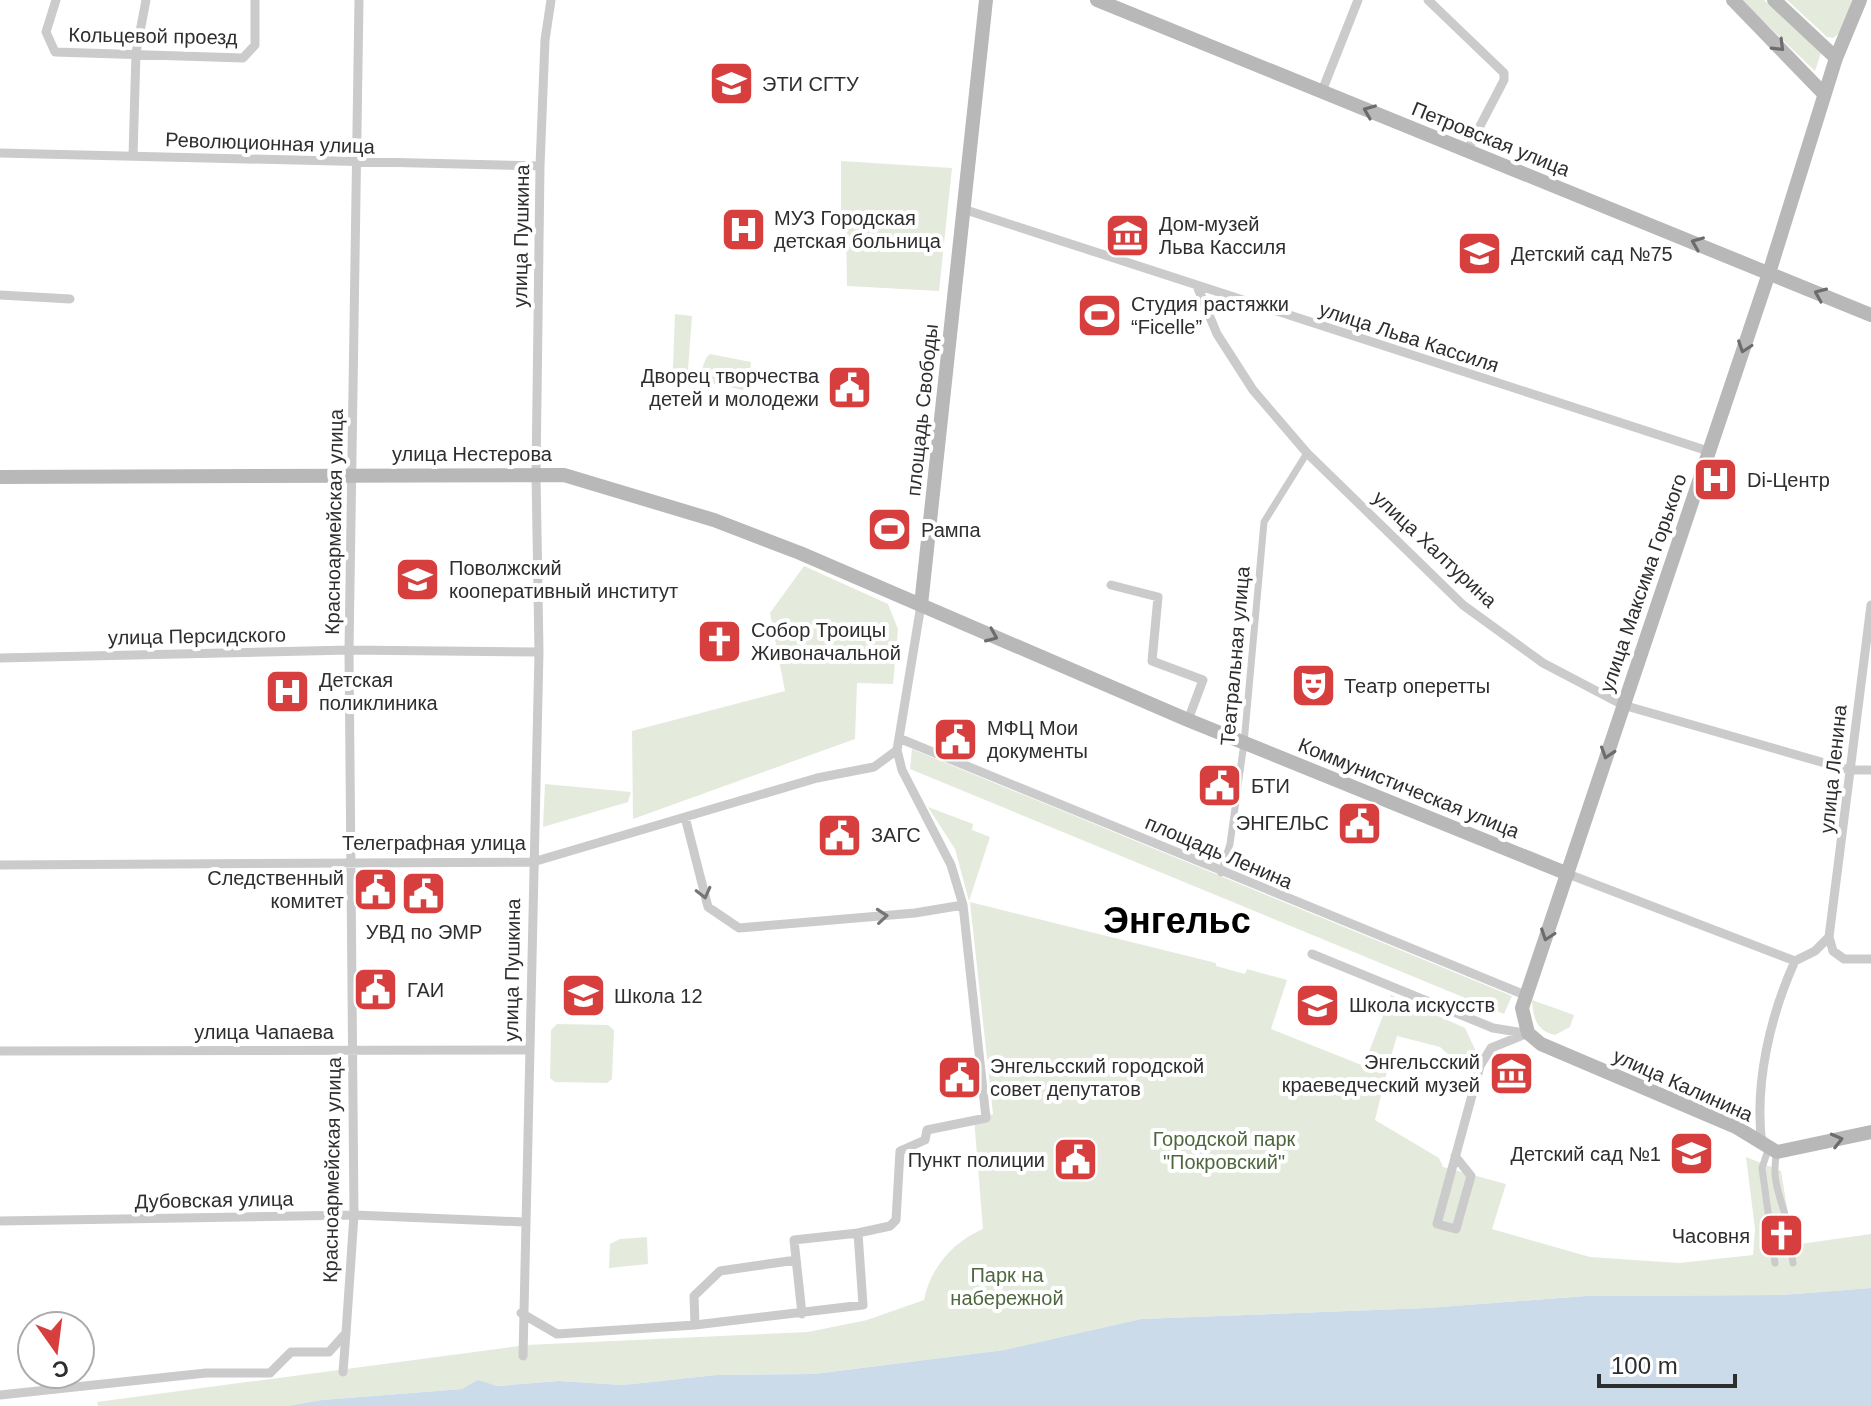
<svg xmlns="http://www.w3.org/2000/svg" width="1871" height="1406" viewBox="0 0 1871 1406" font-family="Arial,sans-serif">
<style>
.green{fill:#e4ebdd}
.water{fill:#cbdbe9}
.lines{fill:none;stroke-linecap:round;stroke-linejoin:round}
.pedestrian{stroke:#cbcbcb;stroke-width:7}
.minor{stroke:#cbcbcb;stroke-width:9}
.secondary{stroke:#b8b8b8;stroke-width:14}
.oneway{stroke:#6c6c6c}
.oneway2{stroke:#757575}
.labels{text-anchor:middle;stroke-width:8;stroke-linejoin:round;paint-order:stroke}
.street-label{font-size:20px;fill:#2e2e2e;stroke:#fff}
.poi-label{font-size:20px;fill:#2e2e2e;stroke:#fff;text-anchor:start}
.park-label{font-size:20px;fill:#4f673f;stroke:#fff}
.town-label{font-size:36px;font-weight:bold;fill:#000;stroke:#fff}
</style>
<rect width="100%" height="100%" fill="#fff"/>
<!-- green -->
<path class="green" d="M1741,0H1764L1821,53L1815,71Z
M1787,0H1852L1843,31L1833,38L1827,37Z
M841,161L952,168L939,291L847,286L846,225L841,219Z
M675,314L692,316L688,370L677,383L668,375L673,367Z
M710,354L751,362L749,387L743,390L705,382C700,375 703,359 710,354Z
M882,509L902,511L898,551L877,549Z
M804,566L888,604L898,629L893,684L857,683L855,739L633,819L632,731L785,691L770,613Z
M912,749L1512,996L1504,1014L910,769Z
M545,784L631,792L628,802L543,827Z
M928,807L973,824L972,830L990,837L969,901L955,849Z
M970,902L1216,963V966L1245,974L1247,969L1287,980L1271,1029L1359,1064L1387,1071L1375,1120L1439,1158L1443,1167L1506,1184L1492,1229L1590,1257L1679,1263L1753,1255L1755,1229L1746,1157L1781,1171L1793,1245L1871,1234V1288L1782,1295L1586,1296L1427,1308L1141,1319L1004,1350L814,1374L716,1375L623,1385L559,1381L497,1386L485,1383L462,1389L322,1400L287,1406H98L97,1402L526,1345L808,1332L867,1320L924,1300C930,1268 954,1241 983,1229L974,1118L993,1114Z
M1391,995L1465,1028L1480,1060L1474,1078L1440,1047L1397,1036L1387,1070L1365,1062Z
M1532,1000L1574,1015L1570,1027L1555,1035C1536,1031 1533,1017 1532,1000Z
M557,1024L608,1025L614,1030L612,1079L607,1083L555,1082L550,1078L551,1030Z
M647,1237L648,1264L609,1268L610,1244L620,1239Z"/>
<!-- water -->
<path class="water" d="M1871,1288V1406H287L322,1400L462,1389L478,1380L497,1386L559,1381L623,1385L716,1375L814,1374L1004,1350L1141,1319L1427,1308L1586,1296L1782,1295Z"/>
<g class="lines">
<!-- pedestrian -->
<path class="pedestrian" d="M1221,873L1230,844L1244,743L1264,522L1307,453
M1768,1150L1762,1168L1775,1263
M1777,1152C1770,1181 1782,1199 1788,1226C1791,1238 1791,1251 1793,1263"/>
<!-- minor -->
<path class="minor" d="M56,0L46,32L55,52L243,58L255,45V0
M1428,0L1504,73V80L1467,151
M1322,91L1358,0
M0,153L540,166
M133,156L136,53L146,0
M963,209L1708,451
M1197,286L1217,334L1253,390L1307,453L1463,605L1543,663L1623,705L1849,770H1871
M0,295L70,299
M1111,585L1158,597L1152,661L1203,680L1188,720
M0,658L349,650L539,652
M901,739L1525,995
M685,817L708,907L739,928L915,913L963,905
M0,865L533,862L817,778L874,767L897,750
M1568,874L1795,961L1815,951L1829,937L1833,951L1844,959H1871
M1829,937L1871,605
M1312,954L1493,1028L1524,1033
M0,1051L528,1050
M1762,1145C1754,1085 1770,1016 1795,961
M1455,1156L1471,1176L1456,1229L1437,1224L1480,1066L1491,1048L1528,1033
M0,1221L354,1215L524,1222
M521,1313L557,1334L695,1325L863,1305L858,1233L890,1226L896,1220L900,1151L925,1140L927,1130L986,1118L963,905L951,865L902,770L897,750L921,605
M802,1314L794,1240L858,1233
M695,1325L694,1296L720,1271L796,1260
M346,1333L354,1215L349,650L359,0
M523,1356L539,652L536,474L540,166L545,40L551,0
M0,1395L206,1373H270L291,1352H329L346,1333L343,1372"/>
<!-- secondary -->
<path class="secondary" d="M1097,0L1871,315
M1733,0L1824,94
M1774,0L1836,58
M1860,0L1836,58L1769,273L1522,1008L1528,1033L1541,1044L1736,1127L1777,1152L1871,1132
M0,477L564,475L714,520L800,553L1188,720L1568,874
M921,605L986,0"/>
</g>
<!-- one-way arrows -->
<defs><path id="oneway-chevron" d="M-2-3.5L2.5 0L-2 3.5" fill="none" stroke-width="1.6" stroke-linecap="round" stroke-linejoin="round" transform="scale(2)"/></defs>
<g class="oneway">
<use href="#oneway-chevron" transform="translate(1779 46) rotate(45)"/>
<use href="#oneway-chevron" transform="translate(1369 111) rotate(-158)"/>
<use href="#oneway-chevron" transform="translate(1697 243) rotate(-158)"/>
<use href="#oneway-chevron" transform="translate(1820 294) rotate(-157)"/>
<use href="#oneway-chevron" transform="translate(1744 347) rotate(109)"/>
<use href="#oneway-chevron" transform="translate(992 636) rotate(23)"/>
<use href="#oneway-chevron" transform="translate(1607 753) rotate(108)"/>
<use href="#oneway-chevron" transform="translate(1547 935) rotate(109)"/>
<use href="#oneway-chevron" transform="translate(1837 1140) rotate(-14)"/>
</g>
<g class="oneway2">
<use href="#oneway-chevron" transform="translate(704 893) rotate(76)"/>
<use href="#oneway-chevron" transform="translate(882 916) rotate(-5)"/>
</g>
<!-- icons -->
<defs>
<symbol id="university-square" viewBox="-11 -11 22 22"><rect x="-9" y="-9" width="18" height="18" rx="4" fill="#d73f3f" stroke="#fff"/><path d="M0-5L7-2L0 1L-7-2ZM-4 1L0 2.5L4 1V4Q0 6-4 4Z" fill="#fff"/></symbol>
<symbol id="hospital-square" viewBox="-11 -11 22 22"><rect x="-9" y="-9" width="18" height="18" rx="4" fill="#d73f3f" stroke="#fff"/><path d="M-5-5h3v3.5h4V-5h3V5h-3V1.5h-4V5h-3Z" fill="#fff"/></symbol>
<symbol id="museum-square" viewBox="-11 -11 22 22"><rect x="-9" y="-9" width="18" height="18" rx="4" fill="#d73f3f" stroke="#fff"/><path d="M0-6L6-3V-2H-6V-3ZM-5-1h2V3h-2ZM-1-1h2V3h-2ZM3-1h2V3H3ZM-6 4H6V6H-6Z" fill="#fff"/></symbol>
<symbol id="school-square" viewBox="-11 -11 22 22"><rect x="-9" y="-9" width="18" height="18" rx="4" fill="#d73f3f" stroke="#fff"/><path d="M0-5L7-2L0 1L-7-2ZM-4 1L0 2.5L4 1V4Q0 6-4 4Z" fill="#fff"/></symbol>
<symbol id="stadium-square" viewBox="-11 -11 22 22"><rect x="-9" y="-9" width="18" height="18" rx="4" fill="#d73f3f" stroke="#fff"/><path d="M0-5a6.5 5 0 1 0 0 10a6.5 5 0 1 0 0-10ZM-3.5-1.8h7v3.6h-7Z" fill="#fff"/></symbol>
<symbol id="civic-square" viewBox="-11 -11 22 22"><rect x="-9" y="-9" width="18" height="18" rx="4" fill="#d73f3f" stroke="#fff"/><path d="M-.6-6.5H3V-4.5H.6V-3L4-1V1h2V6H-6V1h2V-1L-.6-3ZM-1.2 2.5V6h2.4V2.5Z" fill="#fff"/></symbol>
<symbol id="church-square" viewBox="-11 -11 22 22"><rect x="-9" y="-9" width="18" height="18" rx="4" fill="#d73f3f" stroke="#fff"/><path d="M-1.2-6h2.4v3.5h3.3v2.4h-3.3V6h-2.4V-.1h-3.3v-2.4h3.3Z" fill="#fff"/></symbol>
<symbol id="theatre-square" viewBox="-11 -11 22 22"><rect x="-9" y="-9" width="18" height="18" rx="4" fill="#d73f3f" stroke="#fff"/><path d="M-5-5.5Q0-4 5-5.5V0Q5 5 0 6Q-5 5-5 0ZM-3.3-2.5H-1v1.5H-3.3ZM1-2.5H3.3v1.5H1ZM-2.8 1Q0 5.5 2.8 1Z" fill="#fff"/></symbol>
</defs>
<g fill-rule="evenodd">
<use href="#university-square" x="706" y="58" width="51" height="51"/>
<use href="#hospital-square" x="718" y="204" width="51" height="51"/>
<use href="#museum-square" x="1102" y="210" width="51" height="51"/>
<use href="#school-square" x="1454" y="228" width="51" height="51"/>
<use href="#stadium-square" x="1074" y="290" width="51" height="51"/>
<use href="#civic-square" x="824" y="362" width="51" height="51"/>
<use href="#hospital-square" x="1690" y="454" width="51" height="51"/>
<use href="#stadium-square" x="864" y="504" width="51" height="51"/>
<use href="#university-square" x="392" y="554" width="51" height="51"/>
<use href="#church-square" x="694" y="616" width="51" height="51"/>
<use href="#theatre-square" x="1288" y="660" width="51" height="51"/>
<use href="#hospital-square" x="262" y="666" width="51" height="51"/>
<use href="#civic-square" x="930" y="714" width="51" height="51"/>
<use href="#civic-square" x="1194" y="760" width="51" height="51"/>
<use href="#civic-square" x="1334" y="798" width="51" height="51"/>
<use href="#civic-square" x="814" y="810" width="51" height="51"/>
<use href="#civic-square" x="350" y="864" width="51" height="51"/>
<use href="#civic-square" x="398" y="868" width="51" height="51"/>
<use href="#civic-square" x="350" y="964" width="51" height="51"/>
<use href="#school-square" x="558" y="970" width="51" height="51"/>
<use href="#school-square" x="1292" y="980" width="51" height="51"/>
<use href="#museum-square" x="1486" y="1048" width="51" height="51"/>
<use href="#civic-square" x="934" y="1052" width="51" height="51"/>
<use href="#school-square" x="1666" y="1128" width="51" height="51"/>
<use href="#civic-square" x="1050" y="1134" width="51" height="51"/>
<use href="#church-square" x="1756" y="1210" width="51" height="51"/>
</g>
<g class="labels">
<!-- street labels -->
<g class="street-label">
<text transform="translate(153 36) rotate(1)" y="7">Кольцевой проезд</text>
<text transform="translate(1491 139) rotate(22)" y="7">Петровская улица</text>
<text transform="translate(270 143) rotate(2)" y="7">Революционная улица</text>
<text transform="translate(521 236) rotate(-89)" y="7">улица Пушкина</text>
<text transform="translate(1409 337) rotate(18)" y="7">улица Льва Кассиля</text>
<text transform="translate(922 410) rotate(-84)" y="7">площадь Свободы</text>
<text x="472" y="461">улица Нестерова</text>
<text transform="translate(334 522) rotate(-89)" y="7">Красноармейская улица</text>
<text transform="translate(1435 549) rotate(43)" y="7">улица Халтурина</text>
<text transform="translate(1643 583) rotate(-71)" y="7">улица Максима Горького</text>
<text transform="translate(197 636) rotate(-1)" y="7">улица Персидского</text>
<text transform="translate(1235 656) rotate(-85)" y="7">Театральная улица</text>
<text transform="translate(1833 769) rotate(-84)" y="7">улица Ленина</text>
<text transform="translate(1409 788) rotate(22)" y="7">Коммунистическая улица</text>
<text x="434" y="850">Телеграфная улица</text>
<text transform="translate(1219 852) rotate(23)" y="7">площадь Ленина</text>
<text transform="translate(512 970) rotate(-89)" y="7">улица Пушкина</text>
<text x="264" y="1039">улица Чапаева</text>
<text transform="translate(1683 1085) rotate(24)" y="7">улица Калинина</text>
<text transform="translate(332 1170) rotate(-89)" y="7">Красноармейская улица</text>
<text transform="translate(214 1200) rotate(-1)" y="7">Дубовская улица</text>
</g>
<!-- poi labels -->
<g class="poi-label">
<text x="762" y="91">ЭТИ СГТУ</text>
<text x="774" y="225">МУЗ Городская<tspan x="774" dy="23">детская больница</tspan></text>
<text x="1159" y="231">Дом-музей<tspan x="1159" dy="23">Льва Кассиля</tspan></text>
<text x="1511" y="261">Детский сад №75</text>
<text x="1131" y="311">Студия растяжки<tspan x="1131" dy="23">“Ficelle”</tspan></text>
<text x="819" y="383" text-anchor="end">Дворец творчества<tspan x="819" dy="23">детей и молодежи</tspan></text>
<text x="1747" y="487">Di-Центр</text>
<text x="921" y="537">Рампа</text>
<text x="449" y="575">Поволжский<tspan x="449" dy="23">кооперативный институт</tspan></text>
<text x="751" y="637">Собор Троицы<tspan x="751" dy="23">Живоначальной</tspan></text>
<text x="319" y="687">Детская<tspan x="319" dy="23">поликлиника</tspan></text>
<text x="1344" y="693">Театр оперетты</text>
<text x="987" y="735">МФЦ Мои<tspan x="987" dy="23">документы</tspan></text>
<text x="1251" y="793">БТИ</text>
<text x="1329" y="830" text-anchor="end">ЭНГЕЛЬС</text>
<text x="871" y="842">ЗАГС</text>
<text x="344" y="885" text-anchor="end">Следственный<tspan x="344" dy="23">комитет</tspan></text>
<text x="424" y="939" text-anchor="middle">УВД по ЭМР</text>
<text x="407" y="997">ГАИ</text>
<text x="614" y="1003">Школа 12</text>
<text x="1349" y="1012">Школа искусств</text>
<text x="1480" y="1069" text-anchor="end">Энгельсский<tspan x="1480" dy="23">краеведческий музей</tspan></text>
<text x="990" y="1073">Энгельсский городской<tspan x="990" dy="23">совет депутатов</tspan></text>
<text x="1661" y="1161" text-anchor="end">Детский сад №1</text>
<text x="1045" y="1167" text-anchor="end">Пункт полиции</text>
<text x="1750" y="1243" text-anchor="end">Часовня</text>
</g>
<!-- park labels -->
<g class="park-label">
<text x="1224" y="1146">Городской парк<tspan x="1224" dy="23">"Покровский"</tspan></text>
<text x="1007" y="1282">Парк на<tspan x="1007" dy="23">набережной</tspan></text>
</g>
<!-- town labels -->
<g class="town-label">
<text x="1177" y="933">Энгельс</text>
</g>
</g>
<!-- north arrow -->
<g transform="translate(56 1350) rotate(166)"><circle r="38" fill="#ffffff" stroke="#ababab" stroke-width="2"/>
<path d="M0-6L14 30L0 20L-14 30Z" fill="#d73f3f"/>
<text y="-12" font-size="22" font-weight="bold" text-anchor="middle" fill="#2e2e2e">С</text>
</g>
<!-- scale -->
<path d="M1599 1374v12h136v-12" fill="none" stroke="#2e2e2e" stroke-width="4"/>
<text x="1611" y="1374" font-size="24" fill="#2e2e2e" stroke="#ffffff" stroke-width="6" paint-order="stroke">100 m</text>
</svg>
